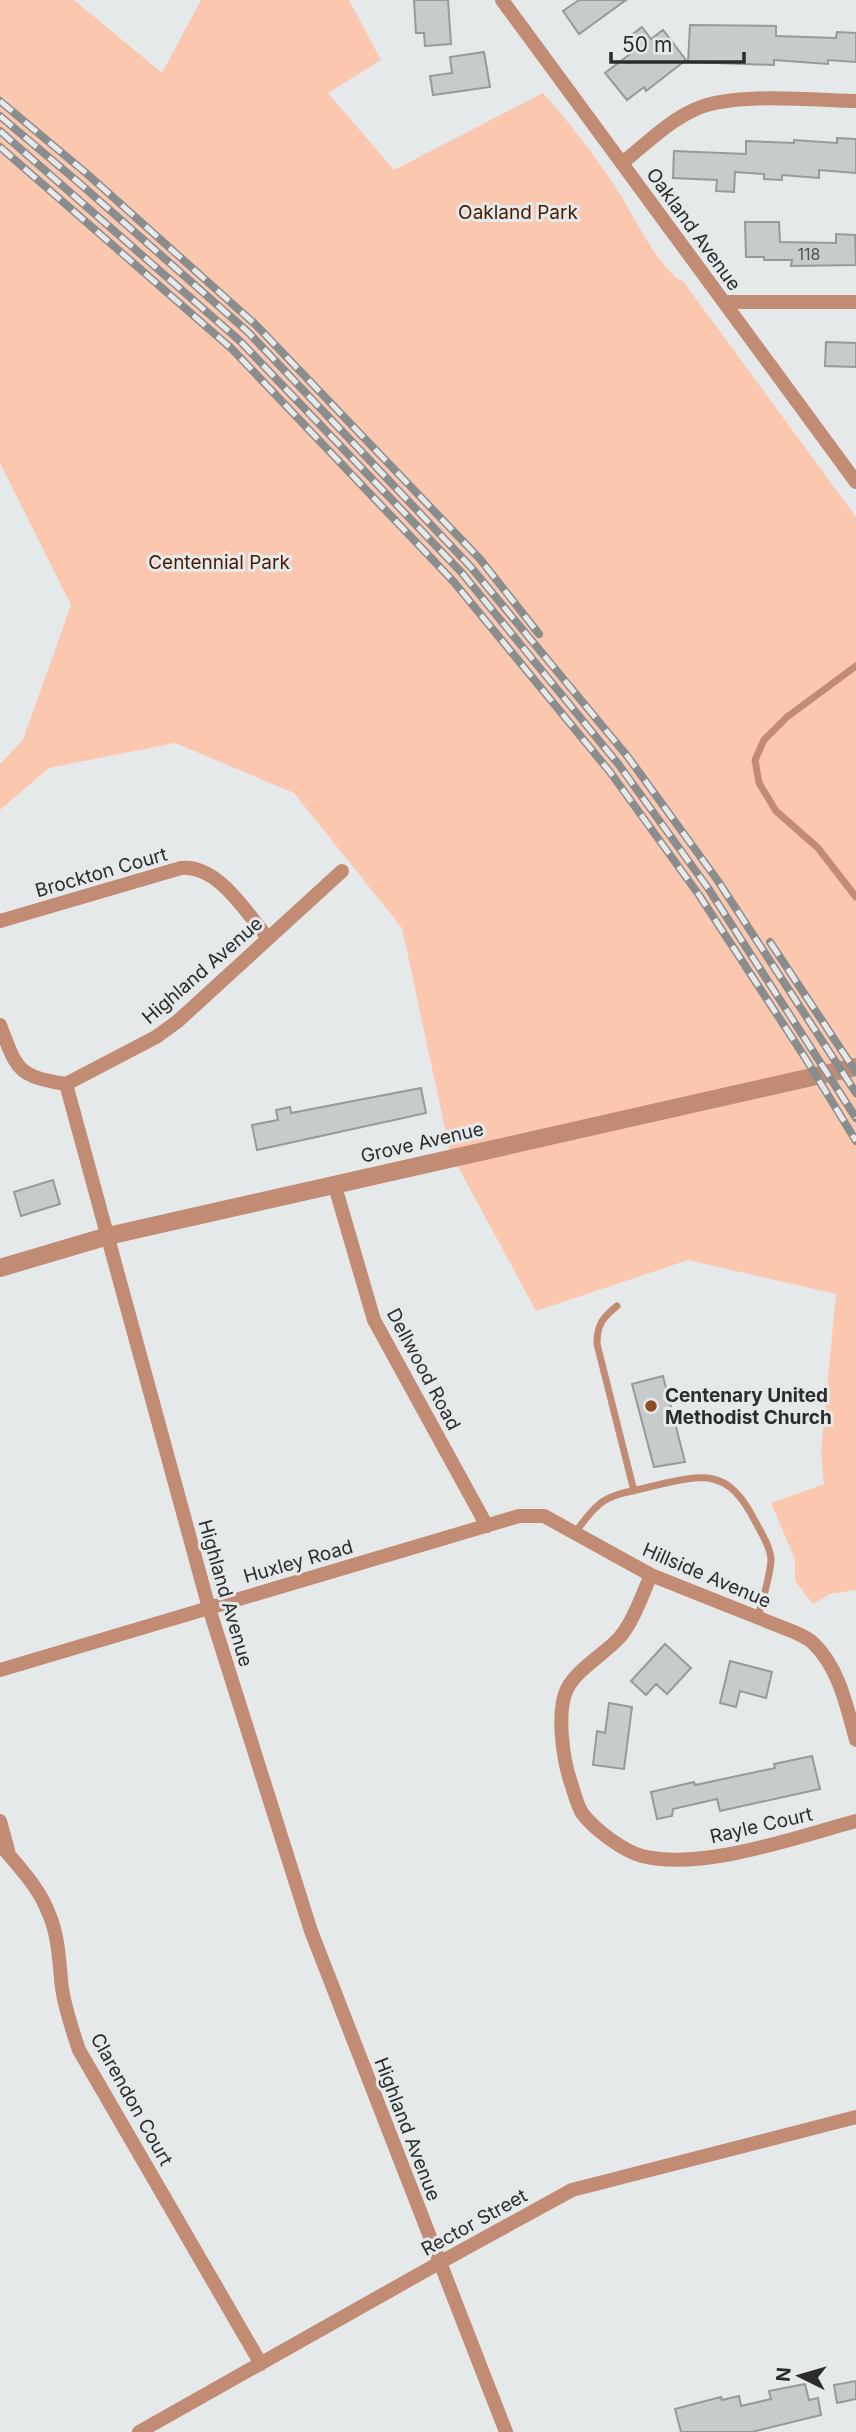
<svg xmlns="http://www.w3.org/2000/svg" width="856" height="2432" viewBox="0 0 856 2432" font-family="Inter,sans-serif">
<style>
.green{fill:#fcc7af}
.building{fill:#c7cbcc;stroke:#979a9b;stroke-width:2}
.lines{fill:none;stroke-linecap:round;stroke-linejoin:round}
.service{stroke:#c28c74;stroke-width:7}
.minor{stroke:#c28c74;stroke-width:14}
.tertiary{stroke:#c28c74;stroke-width:18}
.rail-casing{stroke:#8a8d8d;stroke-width:8}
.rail{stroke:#e5e9ea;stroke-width:5;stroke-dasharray:16;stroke-linecap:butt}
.poi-dot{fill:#914926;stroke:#e5e9ea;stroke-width:2.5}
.labels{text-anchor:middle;stroke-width:6;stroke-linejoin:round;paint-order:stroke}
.number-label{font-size:16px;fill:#525455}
.park-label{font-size:19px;fill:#4a1a01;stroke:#e5e9ea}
.street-label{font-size:19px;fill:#2b2d2d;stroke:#e5e9ea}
.poi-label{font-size:19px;font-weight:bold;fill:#2b2d2d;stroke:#e5e9ea;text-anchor:start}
</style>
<rect width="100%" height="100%" fill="#e5e9ea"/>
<!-- green -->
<path class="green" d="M0,0H74L162,73L201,0H349L381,60L328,93L394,170L543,93C570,123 596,157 618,191C631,211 663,276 683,281L856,517V1590L830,1594L813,1604L795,1581V1559L771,1503L824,1484L821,1452L836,1294L688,1260L536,1311L450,1152L402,928L294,793L175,743L49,768L0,810V764L23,740L71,605L0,463Z"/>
<!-- building -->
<path class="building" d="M414,0H448L451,44L425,46L424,33H416Z
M579,0H626L579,34L563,11Z
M690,25L776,26V36L836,38L837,32L856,33V62L828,60V64L774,60V65L688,62Z
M642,27L651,39L663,30L686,60L646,91L644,87L627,100L605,73L638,48L629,37Z
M484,52L490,87L433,95L430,76L452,73L450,57Z
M837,138L856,139V173L819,170V178L782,175V180L764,179V174L735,172L734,192L716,191L717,180L673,178L674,151L746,154V141L794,143V140L837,143Z
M745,222H779L780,242L836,243V234L855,235L856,265L791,266L792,260H764V257H746Z
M826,342L856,343V367L825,366Z
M421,1088L426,1113L257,1150L252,1125L278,1120L276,1110L290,1107L291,1113Z
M53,1180L60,1204L21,1216L14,1192Z
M663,1376L685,1462L654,1467L632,1384Z
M665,1644L691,1668L667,1694L656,1684L646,1695L631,1681Z
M730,1661L772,1672L766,1698L740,1691L736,1707L720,1703Z
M609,1703L632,1707L624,1769L593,1765L597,1731L605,1733Z
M812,1756L820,1789L720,1811L717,1799L673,1809L672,1816L657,1819L651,1792L694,1782L695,1785L775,1768L774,1764Z
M856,2381V2399L837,2403L834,2385Z
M805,2384L809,2400L818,2398L821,2415L752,2432H681L675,2409L721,2397L722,2400L739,2396L741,2406L771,2399L769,2391Z"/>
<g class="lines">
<!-- service -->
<path class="service" d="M856,666L787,717L764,740L755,760L759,783L776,811L818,848L856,897
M617,1306C602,1318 597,1325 597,1344L634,1491
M575,1533C603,1493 608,1497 653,1486C705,1474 728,1468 755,1521C761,1532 771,1548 771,1560C770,1578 762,1600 758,1618"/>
<!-- minor -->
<path class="minor" d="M502,0L856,482
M622,163C645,145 668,121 696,109C733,92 813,100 856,101
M724,302H856
M342,871L178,1021L156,1037L66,1084L209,1608L311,1931L506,2432
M0,921L181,868C218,864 246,913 268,938
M0,1025C17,1070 17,1076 66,1084
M334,1183L374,1320L487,1526
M651,1575C642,1595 634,1620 620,1637C606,1653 577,1669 567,1689C556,1712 563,1760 571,1783C574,1792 577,1805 582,1813C594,1829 623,1851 642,1856C703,1871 796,1837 856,1821
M0,1670L519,1516H544L651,1575L794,1632C800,1635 808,1638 813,1643C839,1667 847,1708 856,1740
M0,1821L8,1850
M0,1844C18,1866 39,1887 49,1914C59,1937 59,1963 62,1988C65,2009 72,2029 79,2050L261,2364
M139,2432L439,2263L572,2190L856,2117"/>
<!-- tertiary -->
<path class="tertiary" d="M0,1268L108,1236L856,1067"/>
<defs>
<path id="rail" d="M0,101L86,173L256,325L480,559L539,634
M0,116L78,182L248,332L470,566L628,757L718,881L856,1093
M0,131L240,341L462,573L619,765L708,888L856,1118
M0,147L232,349L453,581L610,772L699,895L804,1056L856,1141
M770,942L856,1072"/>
</defs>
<!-- rail casing -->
<use href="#rail" class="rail-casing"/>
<!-- rail -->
<use href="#rail" class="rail"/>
</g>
<!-- markers -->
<circle class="poi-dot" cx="651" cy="1406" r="7"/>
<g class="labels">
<!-- number labels -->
<g class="number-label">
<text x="809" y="260">118</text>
</g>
<!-- park labels -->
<g class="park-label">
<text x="518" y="219">Oakland Park</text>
<text x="219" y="569">Centennial Park</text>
</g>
<!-- street labels -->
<g class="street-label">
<text transform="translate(694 229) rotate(54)" y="7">Oakland Avenue</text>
<text transform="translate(101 872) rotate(-16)" y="7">Brockton Court</text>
<text transform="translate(202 970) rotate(-41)" y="7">Highland Avenue</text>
<text transform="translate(422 1142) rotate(-13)" y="7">Grove Avenue</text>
<text transform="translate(424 1369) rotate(62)" y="7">Dellwood Road</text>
<text transform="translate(298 1561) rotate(-16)" y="7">Huxley Road</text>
<text transform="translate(707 1575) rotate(23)" y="7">Hillside Avenue</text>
<text transform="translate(226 1593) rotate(74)" y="7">Highland Avenue</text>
<text transform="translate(761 1825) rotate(-13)" y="7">Rayle Court</text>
<text transform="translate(132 2099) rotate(61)" y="7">Clarendon Court</text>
<text transform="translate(408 2129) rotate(69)" y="7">Highland Avenue</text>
<text transform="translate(474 2222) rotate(-29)" y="7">Rector Street</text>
</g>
<!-- poi labels -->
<g class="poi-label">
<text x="665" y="1402">Centenary United<tspan x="665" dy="22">Methodist Church</tspan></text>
</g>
</g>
<!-- north arrow -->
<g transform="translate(800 2376) rotate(275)" stroke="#e5e9ea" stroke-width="5" paint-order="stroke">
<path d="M0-5L12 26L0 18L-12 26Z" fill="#2b2d2d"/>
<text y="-10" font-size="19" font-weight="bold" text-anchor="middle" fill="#2b2d2d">N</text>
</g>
<!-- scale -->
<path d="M611 52v10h133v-10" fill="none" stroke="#2b2d2d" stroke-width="3.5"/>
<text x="622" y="52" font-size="21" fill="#2b2d2d" stroke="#e5e9ea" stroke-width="5" paint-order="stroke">50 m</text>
</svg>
